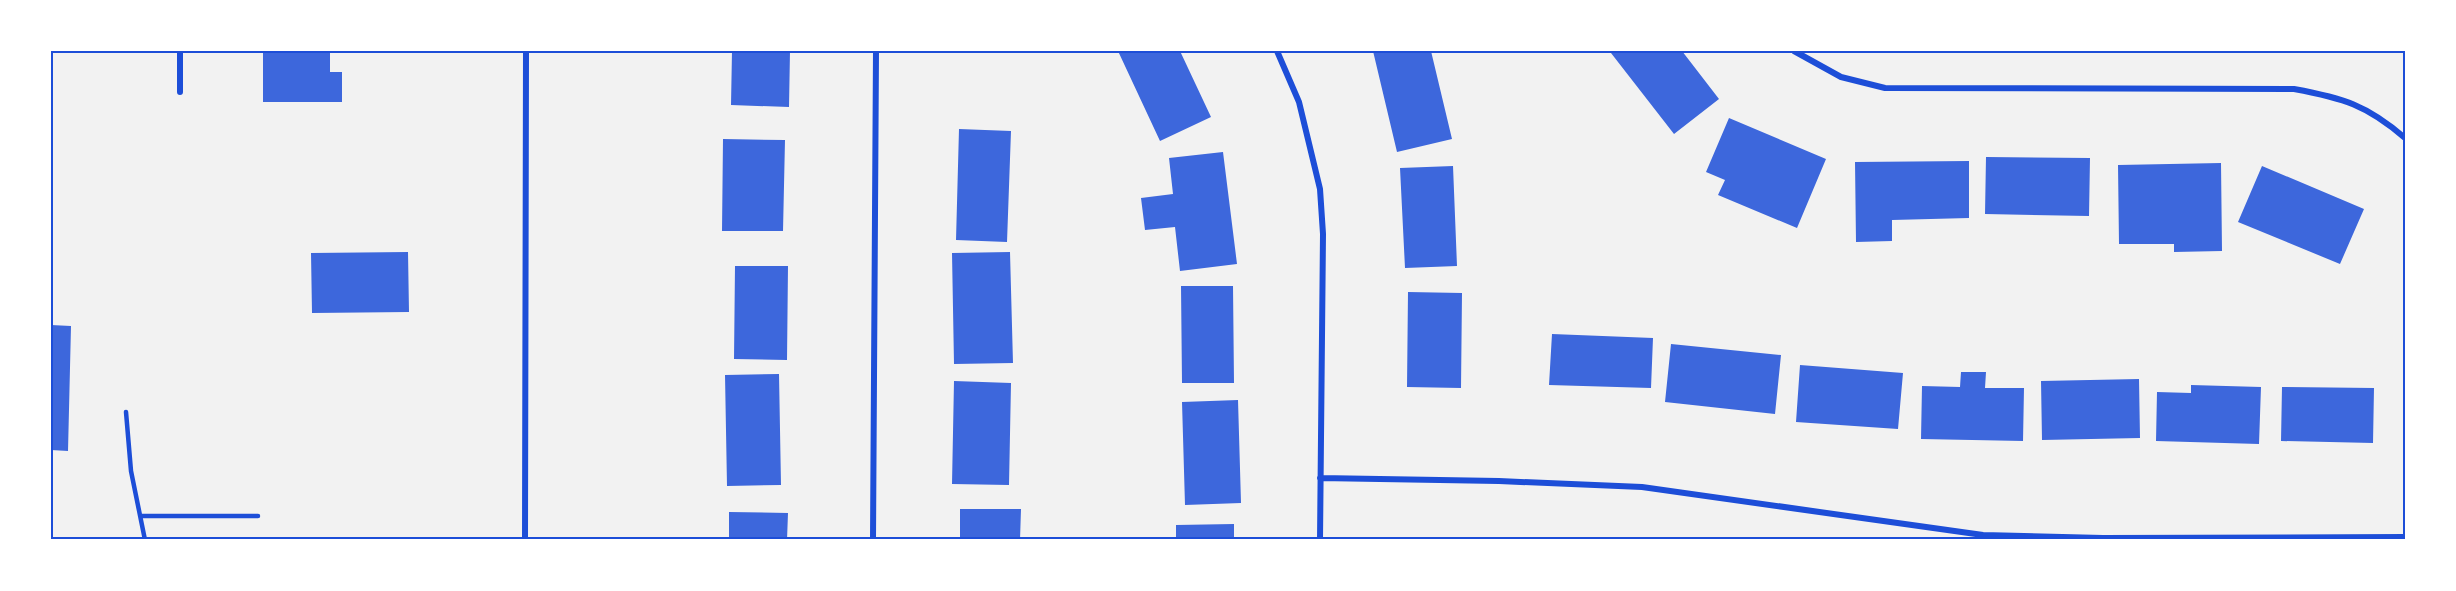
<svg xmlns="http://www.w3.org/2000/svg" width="2456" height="591" viewBox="0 0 2456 591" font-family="'Nunito Sans',sans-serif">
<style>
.building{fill:#3d67dc}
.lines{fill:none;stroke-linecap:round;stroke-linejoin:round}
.service{stroke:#1d4ed8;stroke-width:4.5}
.minor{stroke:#1d4ed8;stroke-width:6}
.neatline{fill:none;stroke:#1d4ed8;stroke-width:2}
</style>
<rect width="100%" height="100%" fill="#f2f2f2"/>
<!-- building -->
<path class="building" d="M263,51H330V72H342V102H263Z
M732,51H790L789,107L731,105Z
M1118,51H1180L1211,117L1160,141Z
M1373,51H1431L1452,139L1397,152Z
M1613,51H1682L1719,99L1674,134L1611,53Z
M1729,118L1826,159L1797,228L1718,195L1725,180L1706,172Z
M959,129L1011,131L1007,242L956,240Z
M723,139L785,140L783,231H722Z
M1223,152L1237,264L1180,271L1175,227L1145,230L1141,198L1173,194L1169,158Z
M1986,157L2090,158L2089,216L1985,214Z
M1969,161V218L1892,220V241L1856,242L1855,162Z
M2221,163L2222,251L2174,252V244H2119L2118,165Z
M1453,166L1457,266L1405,268L1400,168Z
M2262,166L2364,209L2340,264L2238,222Z
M408,252L409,312L312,313L311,253Z
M1010,252L1013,363L954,364L952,253Z
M735,266H788L787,360L734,359Z
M1181,286H1233L1234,383H1182Z
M1408,292L1462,293L1461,388L1407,387Z
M51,325L71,326L68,451L51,450Z
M1552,334L1653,338L1651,388L1549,385Z
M1671,344L1781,355L1775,414L1665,402Z
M1800,365L1903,373L1898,429L1796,422Z
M1961,372H1986L1985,388H2024L2023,441L1921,439L1922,386L1960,387Z
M779,374L781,485L727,486L725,375Z
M2139,379L2140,438L2042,440L2041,381Z
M954,381L1011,383L1009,485L952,484Z
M2191,385L2261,387L2259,444L2156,441L2157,392L2191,393Z
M2282,387L2374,388L2373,443L2281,441Z
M1238,400L1241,503L1185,505L1182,402Z
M960,509H1021L1020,540H960Z
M729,512L788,513L787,540H729Z
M1234,524V540H1176V525Z"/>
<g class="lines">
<!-- service -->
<path class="service" d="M126,412L131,471L145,540
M141,516H258"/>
<!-- minor -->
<path class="minor" d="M180,51V92
M1277,51L1299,102L1320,189L1323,234L1320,540
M1794,51L1841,77L1885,88L2294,89C2343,98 2367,105 2405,138
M1320,478L1499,481L1642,487L1983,535L2103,538L2405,537
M525,540L526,51
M873,540L876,51"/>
</g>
<!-- border -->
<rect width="2456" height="591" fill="none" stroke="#ffffff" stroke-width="105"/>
<rect x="52" y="52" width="2352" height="486" class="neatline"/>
</svg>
